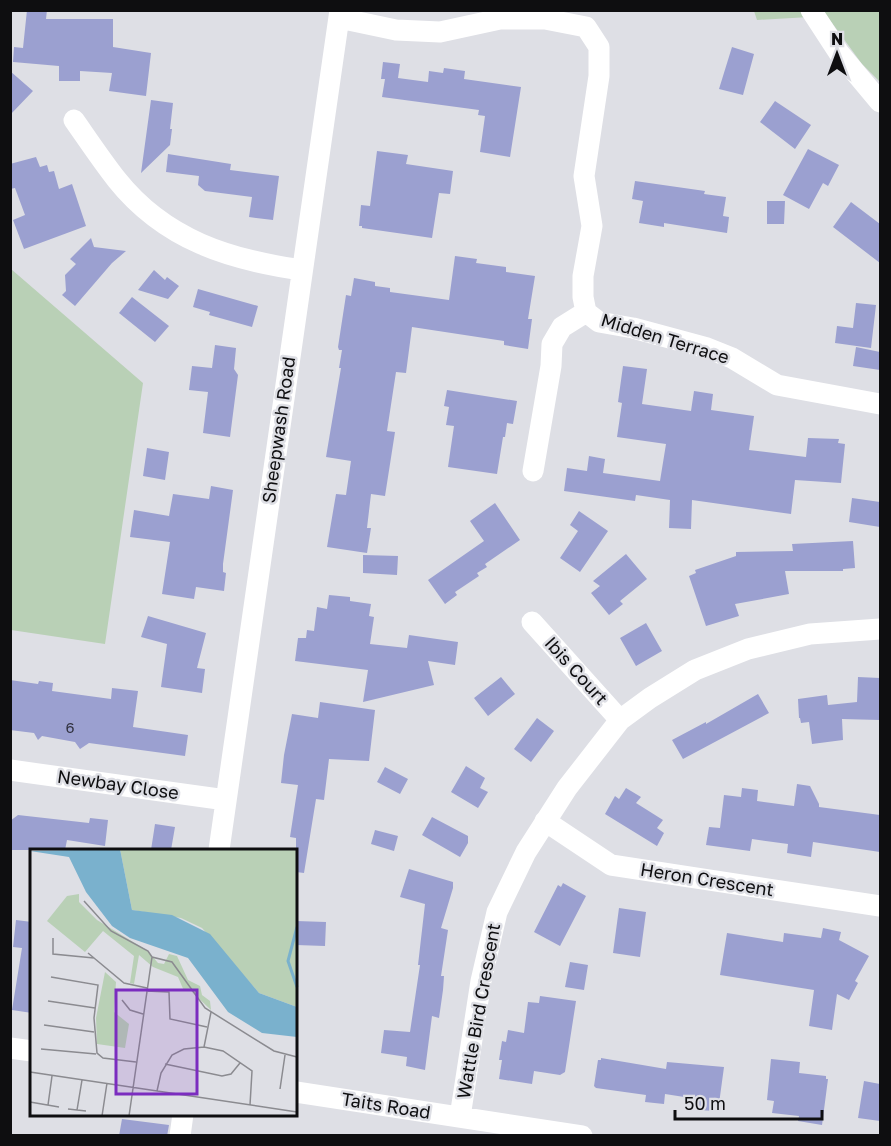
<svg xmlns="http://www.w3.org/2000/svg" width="891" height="1146" viewBox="0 0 891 1146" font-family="'Golos Text',sans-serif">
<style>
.green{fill:#b9d0b6}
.building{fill:#9ba0d0}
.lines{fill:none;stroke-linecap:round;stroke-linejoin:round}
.street{stroke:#fff;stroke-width:21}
.labels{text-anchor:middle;stroke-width:5;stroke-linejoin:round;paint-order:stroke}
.number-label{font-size:15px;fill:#313240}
.street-label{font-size:18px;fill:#0e0e10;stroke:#dedfe5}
.inset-river{fill:none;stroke:#7ab1cd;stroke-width:3}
.inset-road{fill:none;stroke:#8b8b90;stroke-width:1.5}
.view{fill:#7b2cbf;fill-opacity:0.15;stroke:#7b2cbf;stroke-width:3}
.inset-edge{fill:none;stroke:#0e0e10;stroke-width:3}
</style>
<rect width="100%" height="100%" fill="#dedfe5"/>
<!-- green -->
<path class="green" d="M754,11H880V82L862,64L827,16L757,20Z
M11,269L143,383L105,644L11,630Z"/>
<!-- building -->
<path class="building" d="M27,10H47L46,19H113V47L151,53L146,96L109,91L112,73L80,71V81H59V66L13,62L14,47L23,48Z
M732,47L754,54L743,95L719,89Z
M383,62L400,64L398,78L428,82L429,71L443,73L444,68L465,71L464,79L521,87L510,157L480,152L485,116L478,115L479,110L382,97L385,79H381Z
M10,71L33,91L10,115Z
M151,100L173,103L170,129H172L170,145L141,173Z
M775,101L811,125L795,149L760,122Z
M808,149L839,165L828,186L823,183L809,209L783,195Z
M377,151L408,155L406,164L453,171L450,194L439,193L432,238L362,228V226H359L361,205L370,206Z
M168,154L231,164L230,170L279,176L273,220L249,217L252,197L205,191L198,185L199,176L166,172Z
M36,157L40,167L47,165L49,172L54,171L59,189L72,184L86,226L24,249L13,220L25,215L15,188L10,189V164Z
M635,181L705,191L704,194L726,197L723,216L729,217L727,233L664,223V227L639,223L643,201L632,199Z
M767,201H785L784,224H767Z
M851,202L880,224V263L833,227Z
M91,238L94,247L126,251L112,263L75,306L62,295L66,291L65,275L76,264L70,259Z
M455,256L477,259L476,263L506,267V272L535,276L528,319H532L528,349L504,345V341L412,327L406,373L396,372L387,431L395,432L385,496L371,494L367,528H371L367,553L327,547L336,494L346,495L351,461L326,457L341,368H339L342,350H339L338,347L346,295L351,296L354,278L375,282V286L390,288V292L449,300Z
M154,270L165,280L167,277L179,286L168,299L138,290Z
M198,289L258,306L252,327L209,315L210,312L193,307Z
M132,297L169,326L155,342L119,313Z
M856,303L876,305L871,348L835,343L837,326L853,328Z
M215,345L236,348L234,369L238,375L230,437L203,433L208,392L189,390L192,366L212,368Z
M856,347L880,352V370L853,366Z
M623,366L647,369L642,404L691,411L694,391L713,394L711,410L754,416L749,450L806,457L808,438L839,439L838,443L845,444L841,483L795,480L791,514L692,500L691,529L669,528L670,500L636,495L635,501L564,491L567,468L587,471L589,456L605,459L603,473L660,481L666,444L617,437L622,403L618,402Z
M447,390L517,401L513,424L507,423L505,437H503L497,474L448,467L454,426L446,425L449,407L444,406Z
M147,448L169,452L165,480L143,476Z
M211,486L233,490L223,564V572L226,573L224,591L196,587L194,599L162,594L170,542L130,537L134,510L169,516L173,494L209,499Z
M852,498L880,502V527L849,522Z
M495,503L520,540L485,564L487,567L477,573L479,576L455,592L457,595L445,604L428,580L484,541L470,521Z
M579,511L608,531L580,572L560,558L578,531L570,525Z
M853,541L855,568L843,569V571H785L789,594L735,604L739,616L706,626L689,576L696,573L695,570L736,556V552L793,551L792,544Z
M626,554L647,579L620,601L623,604L609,615L591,593L600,586L593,581Z
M363,555L398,556L397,575L363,573Z
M329,595L350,597V601L371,604L369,616L374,617L370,644L407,648L409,635L458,642L455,665L428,661L434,685L363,702L368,670L295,661L298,638H306L307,630L314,631L317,607L327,609Z
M148,616L206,633L197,668L205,669L202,693L161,687L167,644L141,637Z
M646,623L662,651L636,666L620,638Z
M501,677L515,694L488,716L474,698Z
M858,677L880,678V720L842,719L843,740L812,744L809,722L801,723L800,718H799L798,699L827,695L828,705L857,702Z
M10,680L38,684L39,681L53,683L52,691L111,699L112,688L138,691L133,727L188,735L185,756L89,743L80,749L75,742L42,736L38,740L34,733L10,730Z
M758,694L769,713L683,759L672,740L706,722V724Z
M320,702L375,710L369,761L329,759L324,800L316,799L304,873L296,872V838L290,837L298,785L281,783L284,755L292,714L318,718Z
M537,718L554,731L531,762L514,749Z
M466,766L485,778L480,788L488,792L478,808L451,792Z
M385,767L408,779L400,794L377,782Z
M797,784L810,786L819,804V807L880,815V852L813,842L811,857L787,853L788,844L752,839L750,851L706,845L709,827L720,828L724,795L741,797L742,788L758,790L757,801L794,806Z
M626,788L641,797L636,803L663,820L657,828L664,833L657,846L605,814L615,796L619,799Z
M18,815L89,823L90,818L108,820L105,846L67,840L65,850H10V821Z
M432,817L468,836V843L460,857L422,835Z
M155,824L175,827L171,850H151Z
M375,830L398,836L394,851L371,844Z
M409,869L453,882V888L441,928L448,930L441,976H444L443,990L439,1018L432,1016L425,1070L406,1066L407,1057L381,1053L384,1030L410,1032L420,965H418L425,904L400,897Z
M563,883L586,896L560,946L534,932L558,885L561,887Z
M619,908L646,912L640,957L613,953Z
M16,920L32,922V1013L12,1010L22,948L13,947Z
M296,921L326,922L325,946L296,945Z
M823,928L841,932L839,940L869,956L855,981L858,983L849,1000L837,994L832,1030L809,1026L814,990L720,975L727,933L783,942L784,933L821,938Z
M570,962L588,965L584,990L565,987Z
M540,996L576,1001L565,1072L560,1075L534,1071L532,1084L499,1079L502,1060H499L502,1041L506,1042L508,1030L524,1033L528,1002L539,1003Z
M601,1058L666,1069L667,1062L724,1067L718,1111L696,1110L697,1099L665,1094L664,1104L645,1102L646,1095L596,1088L594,1086L598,1060H601Z
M771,1059L800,1062L799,1073L826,1076V1079H828L822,1125L798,1121L799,1116L772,1113L774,1101L767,1100Z
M864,1081L880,1084V1121L858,1118Z
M122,1119L169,1125L167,1136H119Z"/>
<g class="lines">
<!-- street -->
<path class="street" d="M811,10L839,53L880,102
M339,18L396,30L440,32L500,19H545L586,27L599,47V76L584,176L592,226L583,276V297L586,312L599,322L633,328L707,348L732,358L777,385L880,404
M74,120C88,140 102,161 117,180C165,240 230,260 302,270
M533,471L551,366L552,344L562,327L586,312
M532,622L620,720
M10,770L226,800
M545,821L611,865L880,906
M219,850L340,10
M10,1048L32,1051
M296,1092L582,1136
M460,1117L481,981L497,912L526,852L567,788L620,720L650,698L695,670L748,649L810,634L880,629
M180,1136L183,1114"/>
</g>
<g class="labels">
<!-- number labels -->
<g class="number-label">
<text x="70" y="733">6</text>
</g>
<!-- street labels -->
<g class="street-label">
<text transform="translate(665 339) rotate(17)" y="6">Midden Terrace</text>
<text transform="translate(279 430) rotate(-82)" y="6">Sheepwash Road</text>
<text transform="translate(576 671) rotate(48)" y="6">Ibis Court</text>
<text transform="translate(118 785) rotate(8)" y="6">Newbay Close</text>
<text transform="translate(707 880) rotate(9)" y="6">Heron Crescent</text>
<text transform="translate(479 1011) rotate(-80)" y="6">Wattle Bird Crescent</text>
<text transform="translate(386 1106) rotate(9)" y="6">Taits Road</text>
</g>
</g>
<!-- overview -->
<g transform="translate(30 849)">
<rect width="267" height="267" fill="#dedfe5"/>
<path d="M90,0H267V158L229,144L172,79L151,69L102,61ZM49,45V53L67,71L118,102L128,114L134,115L139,105L147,107L158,131L170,137L172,146L180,152L181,161L161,142H154L148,128L123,118L109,106L104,135L100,134L104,107L73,82L55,103L17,72L37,47ZM75,123L86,133L84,163L99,175L95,199L67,195L66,169Z" fill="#b9d0b6"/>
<path d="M90,0L102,61L142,66L180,85L229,144L267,158V188L232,184L198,163L158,109L100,89L82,77L56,43L39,8L0,2Z" fill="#7ab1cd"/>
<path class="inset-river" d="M267,78L258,112L267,138"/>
<path class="inset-road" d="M54,52L81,82L118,102L122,108L142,113L175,159L244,202L267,208M23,89V105L64,109M58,104L94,134L117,139M21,128L68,136L64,169L67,204L73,209L106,213M116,142L139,143L140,170L177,178M92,151L100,161L113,165M18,152L65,159M14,176L64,183M174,198L181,163M11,200L66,205M135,215L192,227L201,225L210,214M0,223L267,263M250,240L255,206M127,242L131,224L142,206L154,200L174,198L193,202L222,222L220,256M0,253L29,258M18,256L22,227M38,260L56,262M47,261L52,231M72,267L77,234M99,267L122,108"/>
<path class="view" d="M86,141H167V245H86Z"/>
<rect width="267" height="267" class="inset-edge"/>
</g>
<!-- border -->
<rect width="891" height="1146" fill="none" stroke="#0e0e10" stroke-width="24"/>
<!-- north arrow -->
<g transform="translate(837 54)" stroke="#dedfe5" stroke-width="4.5" paint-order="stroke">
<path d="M0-4.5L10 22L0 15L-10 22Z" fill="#0e0e10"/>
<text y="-9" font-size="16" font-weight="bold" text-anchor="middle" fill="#0e0e10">N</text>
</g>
<!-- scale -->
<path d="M675 1110v9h147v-9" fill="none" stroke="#0e0e10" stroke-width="3"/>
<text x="684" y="1110" font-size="18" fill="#0e0e10" stroke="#dedfe5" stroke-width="4.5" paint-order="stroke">50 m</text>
</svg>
